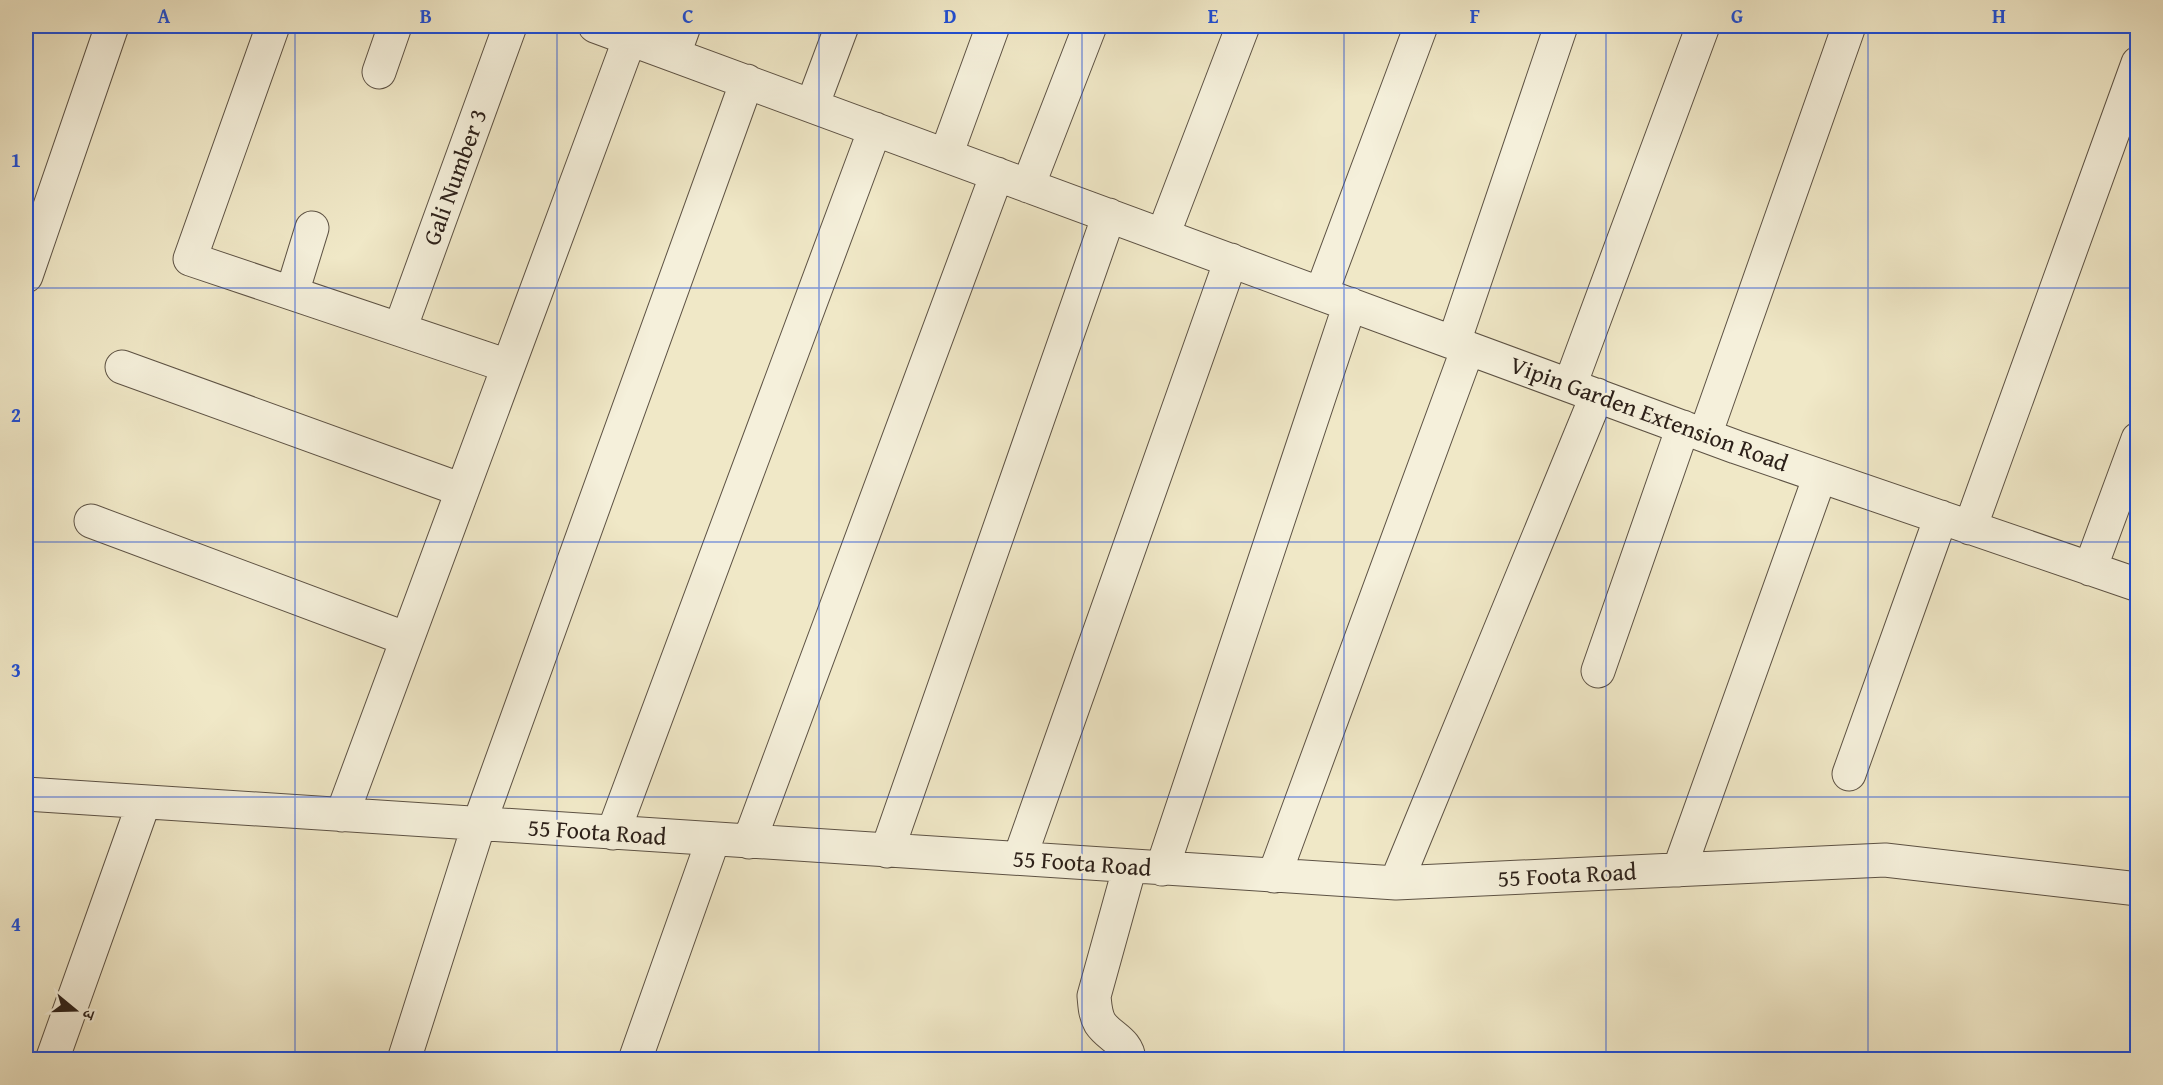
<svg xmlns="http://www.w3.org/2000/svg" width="2163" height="1085" viewBox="0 0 2163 1085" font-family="'Gentium Book Plus','Noto Serif Devanagari',serif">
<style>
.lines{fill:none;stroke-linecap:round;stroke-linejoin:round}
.minor-casing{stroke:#5d5244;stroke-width:35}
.minor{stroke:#f5f0db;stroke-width:33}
.grid{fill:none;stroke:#1d4ed8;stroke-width:1.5;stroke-opacity:0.55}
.labels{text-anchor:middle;stroke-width:5;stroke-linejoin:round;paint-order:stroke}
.street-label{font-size:24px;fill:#2c2019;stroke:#f5f0db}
.neatline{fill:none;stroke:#1d4ed8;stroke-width:2}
.grid-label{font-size:20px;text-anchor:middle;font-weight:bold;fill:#1d4ed8}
</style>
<rect width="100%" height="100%" fill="#f0e8c7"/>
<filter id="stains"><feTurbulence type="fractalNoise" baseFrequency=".00333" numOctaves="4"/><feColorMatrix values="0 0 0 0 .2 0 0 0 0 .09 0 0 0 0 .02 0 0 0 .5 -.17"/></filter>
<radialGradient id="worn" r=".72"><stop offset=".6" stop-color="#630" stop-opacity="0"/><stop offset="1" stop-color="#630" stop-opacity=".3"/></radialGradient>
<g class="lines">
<defs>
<path id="minor" d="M273,26L190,259L508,366
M595,26L1736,447L2138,585
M674,54L684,26
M379,72L395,26
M812,106L842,26
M946,155L993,26
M1028,186L1090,26
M1163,235L1243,26
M26,276L112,26
M292,293L312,228
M1321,294L1421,26
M400,329L510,26
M1454,342L1561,26
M122,367L462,490
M1570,385L1703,26
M1705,435L1849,26
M91,521L407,639
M1970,528L2138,63
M2090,569L2138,439
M1598,671L1683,427
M1849,774L1941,517
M26,794L1396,883L1885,860L2138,889
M342,815L630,38
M613,833L875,129
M749,842L997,174
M887,851L1109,215
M1020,857L1231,260
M1162,869L1350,304
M1679,870L1820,476
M1274,876L1468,348
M1396,883L1597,395
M52,1060L144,802
M404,1060L479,824L747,81
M635,1060L713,840
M1129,1060C1128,1041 1109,1037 1100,1023C1095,1014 1095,1006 1094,996L1130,866"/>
</defs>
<!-- minor casing -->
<use href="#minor" class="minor-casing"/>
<!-- minor -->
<use href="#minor" class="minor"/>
</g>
<!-- grid -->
<path class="grid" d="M295,26V1060M557,26V1060M819,26V1060M1082,26V1060M1344,26V1060M1606,26V1060M1868,26V1060M26,288H2138M26,542H2138M26,797H2138"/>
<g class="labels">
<!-- street labels -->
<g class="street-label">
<text transform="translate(455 177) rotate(-70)" y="8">Gali Number 3</text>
<text transform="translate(1649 414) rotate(20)" y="8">Vipin Garden Extension Road</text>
<text transform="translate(597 832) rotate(4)" y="8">55 Foota Road</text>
<text transform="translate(1082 863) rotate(4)" y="8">55 Foota Road</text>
<text transform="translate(1567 875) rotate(-3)" y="8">55 Foota Road</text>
</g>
</g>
<!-- margin -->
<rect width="2163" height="1085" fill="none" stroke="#f0e8c7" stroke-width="66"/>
<!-- north arrow -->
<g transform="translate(75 1010) rotate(109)" stroke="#f5f0db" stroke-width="4.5" paint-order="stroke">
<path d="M0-4.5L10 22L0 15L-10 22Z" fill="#2c2019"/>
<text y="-9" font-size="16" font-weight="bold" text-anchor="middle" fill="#2c2019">उ</text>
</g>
<rect x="33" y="33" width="2097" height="1019" class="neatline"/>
<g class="grid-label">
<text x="164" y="23">A</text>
<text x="426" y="23">B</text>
<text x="688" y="23">C</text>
<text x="950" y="23">D</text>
<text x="1213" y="23">E</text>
<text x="1475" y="23">F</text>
<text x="1737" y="23">G</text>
<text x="1999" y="23">H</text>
<text x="16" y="167">1</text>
<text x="16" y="422">2</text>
<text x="16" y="677">3</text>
<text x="16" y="931">4</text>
</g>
<rect width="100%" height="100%" filter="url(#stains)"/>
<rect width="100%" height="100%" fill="url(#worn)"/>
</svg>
